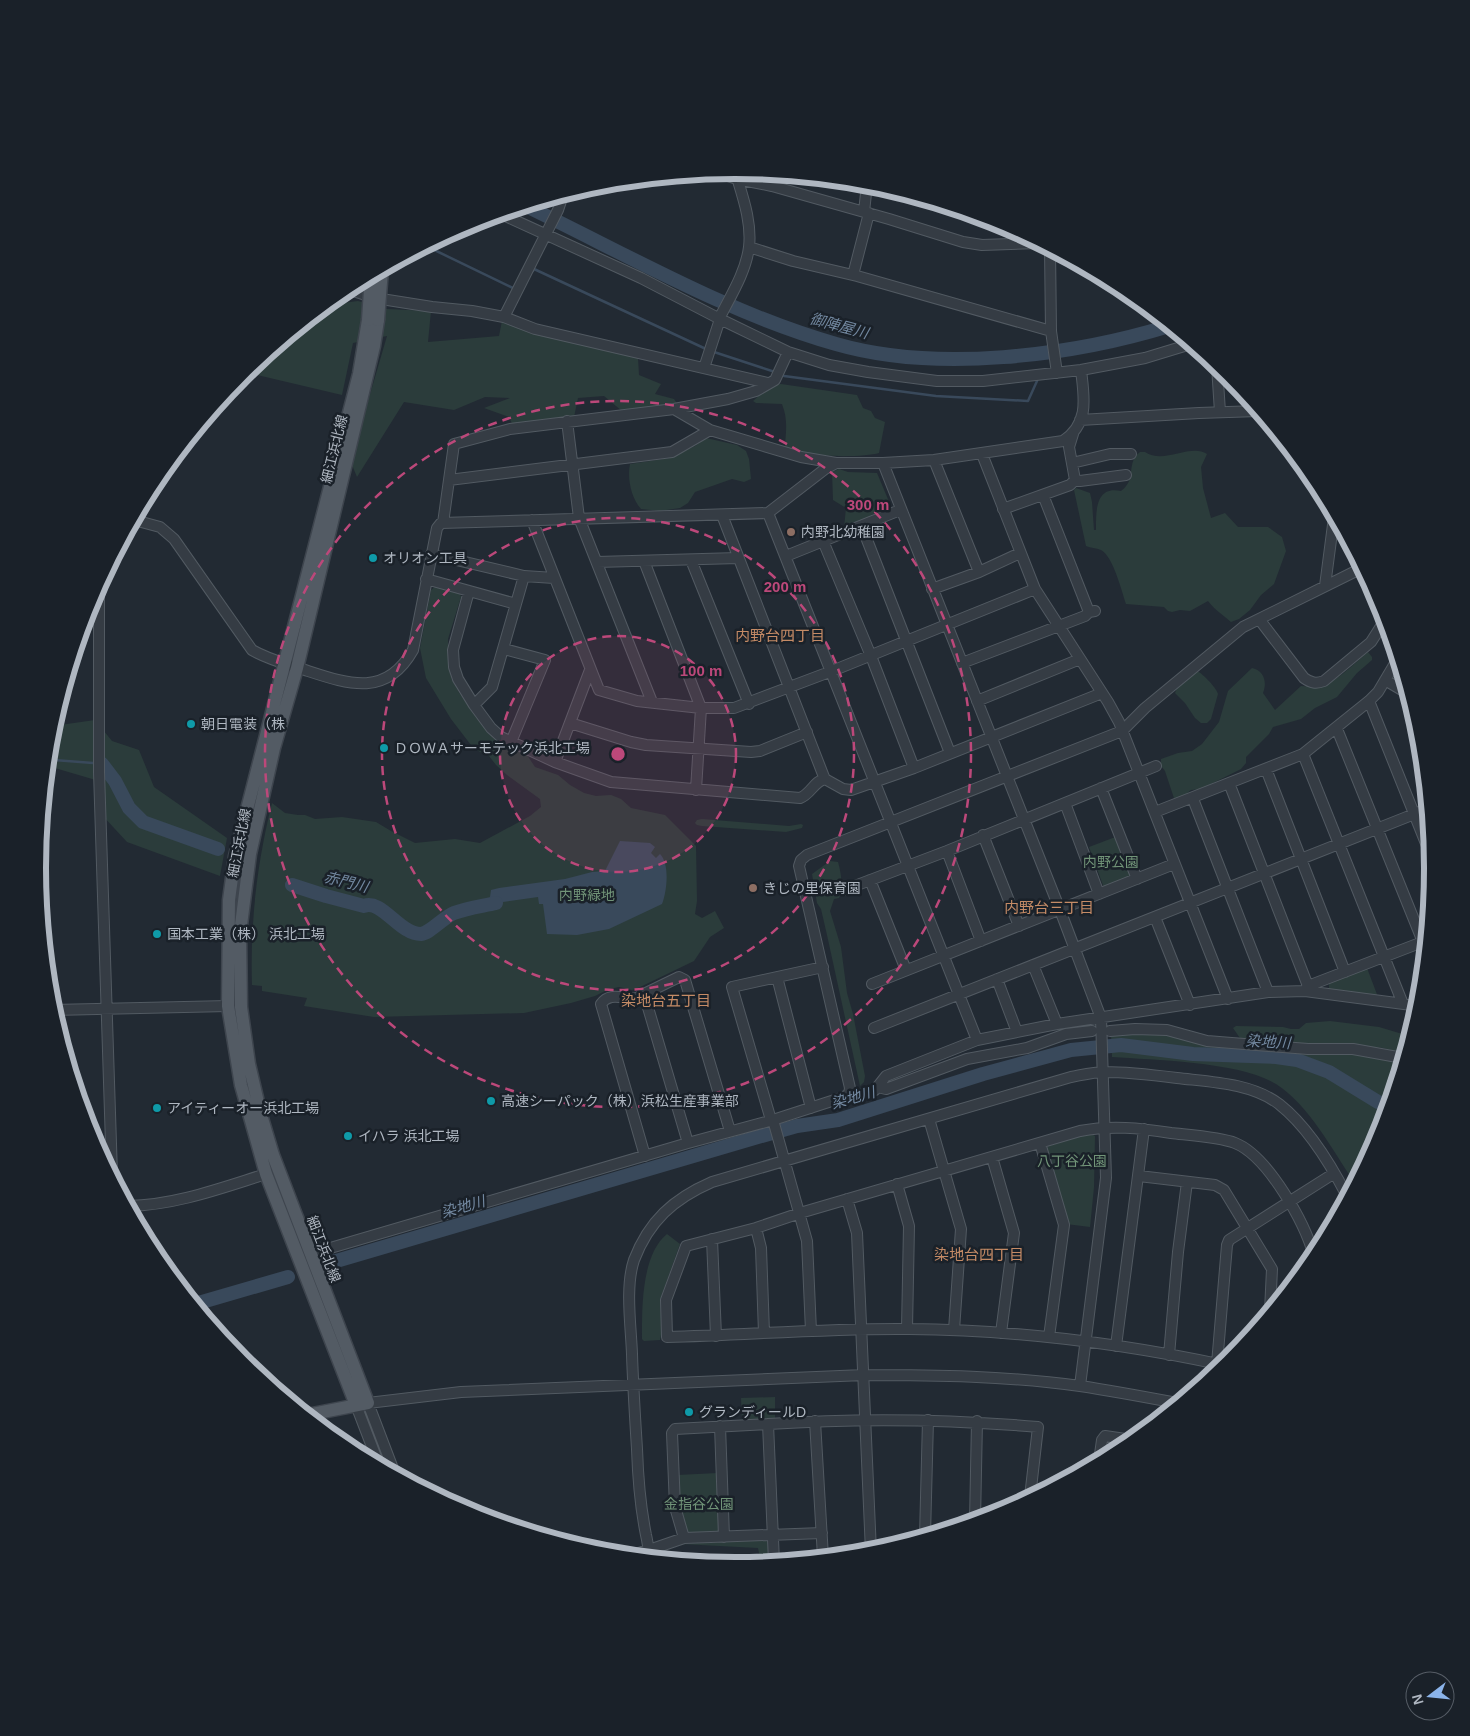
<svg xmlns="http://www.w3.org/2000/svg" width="1470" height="1736" viewBox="0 0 1470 1736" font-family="Arial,'Noto Sans JP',sans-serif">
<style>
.green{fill:#2b3c3b}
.water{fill:#39495b}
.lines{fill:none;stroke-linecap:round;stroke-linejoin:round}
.stream{stroke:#39495b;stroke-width:2.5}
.river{stroke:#39495b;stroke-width:14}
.minor-casing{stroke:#525a62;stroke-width:12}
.major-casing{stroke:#3e454e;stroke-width:15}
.minor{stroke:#353c44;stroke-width:10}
.major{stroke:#535b64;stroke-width:12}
.major-bridge-casing{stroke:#3e454e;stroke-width:15;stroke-linecap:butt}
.major-bridge{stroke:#535b64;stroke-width:12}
.ring{fill:none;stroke:#bc487a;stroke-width:2.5;stroke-dasharray:9 6}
.education-dot{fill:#8d6e63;stroke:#1a2129;stroke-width:2}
.culture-dot{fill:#0f9aa8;stroke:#1a2129;stroke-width:2}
.labels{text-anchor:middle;stroke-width:5;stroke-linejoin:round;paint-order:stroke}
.street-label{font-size:14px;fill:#afb7c1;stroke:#1a2129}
.poi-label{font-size:14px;fill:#afb7c1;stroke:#1a2129;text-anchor:start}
.park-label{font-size:14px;fill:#719478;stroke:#1a2129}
.water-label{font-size:15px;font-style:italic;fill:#7389a1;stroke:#1a2129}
.neighbourhood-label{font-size:15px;fill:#c58b66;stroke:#1a2129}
.rim{fill:none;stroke:#afb7c1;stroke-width:6}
.centre{fill:#bc487a;stroke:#1a2129;stroke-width:2.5}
.ring-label{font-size:15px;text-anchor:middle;font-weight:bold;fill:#bc487a;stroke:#1a2129;stroke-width:5;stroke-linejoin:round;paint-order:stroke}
</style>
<rect width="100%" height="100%" fill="#222a33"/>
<!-- green -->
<path class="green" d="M358,301L387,309L431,311L428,342L499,336L502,321L638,358L639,375L661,384L655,394L674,399L678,405L622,411L604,396L578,398L574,417L513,426L509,417L484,408L510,398L485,397L454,410L404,402L357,477L352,465L366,408L387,336L353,343L342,395L245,372L327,305Z
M781,384L857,395L863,408L871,411L875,418L885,422L879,453C862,458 799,458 785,446C786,431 788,419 782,404L756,403L753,401L771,385Z
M706,438L737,445L746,451L749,459L751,479L744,482L732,479L695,492L688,503L680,508L660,511L641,509C631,498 627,478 630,464L670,458L695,446Z
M1140,452H1145C1164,465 1190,443 1207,454L1201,467L1203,488L1211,518L1225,513L1238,527H1268L1282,537L1286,551L1274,584L1261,595L1250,610L1239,619L1231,622C1222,614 1216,611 1208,601L1190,611L1180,610L1172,612L1168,611L1164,607L1126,604C1122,592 1113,556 1101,550C1096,548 1091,548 1086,546L1074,490L1076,488L1090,493L1092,502L1094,530H1096C1096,512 1095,485 1121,491C1125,488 1129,483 1130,478C1132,468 1131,458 1140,452Z
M839,469L848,472L877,473L890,504L865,519L844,528L846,508L833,500L832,472Z
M436,586L460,594L461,597L448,639V665L452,680L460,694L472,712L489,734L496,740L527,755L535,767L558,775L570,785L584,793L596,796L611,795L621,799L631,808L665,815L696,846L697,901L695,914L702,918L715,911L724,928L710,937L694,961L636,989L632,990L619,987L609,989L595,996L571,1003L524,1013L374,1017L304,1006L307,998L262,991V986L252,985C250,923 257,863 272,803L285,813L298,815H305L315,819L342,817L376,822L391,831L415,843L455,839L480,843L530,816L541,807L540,799L507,775L496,765L489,756L474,749L451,719L426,678L420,648L431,590Z
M1368,652L1372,657V660L1357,673L1337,697L1315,708L1301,719L1273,727L1269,734L1246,757V763L1241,769L1201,789L1191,790L1180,799L1174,798L1165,771L1161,766V759L1178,753L1192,751L1202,744L1219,722L1228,691L1252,668C1265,671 1267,683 1263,693L1275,710L1301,686C1333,689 1345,671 1368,652Z
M1196,670C1203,674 1216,687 1218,694L1211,719L1207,723H1201L1195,718L1185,703L1175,693L1177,688Z
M95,720L112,741L139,750L154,787L227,838L220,876L127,842L102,815L99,781L48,766L53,726Z
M702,819L789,826L801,824L803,825L802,828L786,832L702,826L697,825L695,823L697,820Z
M1118,836L1134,877L1104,888L1089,847Z
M830,861L838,862C841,872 844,890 839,898L834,899L830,911L841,947L847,993L853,1014L865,1076L864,1082L860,1086L827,935L821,909L817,903L812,874Z
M1367,968L1378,997L1329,990V983Z
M1330,1021L1379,1027L1409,1036L1404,1053L1383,1048L1355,1045L1308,1046L1242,1041L1233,1028L1236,1026L1283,1027L1291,1029H1299L1306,1023Z
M1138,1032L1354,1053L1401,1062L1379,1135L1354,1182C1333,1151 1309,1105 1276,1084C1241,1062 1155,1060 1112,1057L1111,1034Z
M1090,1133L1095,1136L1094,1187L1090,1227L1066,1224L1046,1150L1049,1144Z
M667,1234L680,1244L660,1300L662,1330L660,1340L644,1341L642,1339C642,1309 641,1255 667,1234Z
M775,1397V1420L742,1421L741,1398Z
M718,1473L720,1529L715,1534L692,1535C677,1524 678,1493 677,1475Z
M765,1540L770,1544V1562L761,1563L758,1548L681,1544Z"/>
<!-- water -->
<path class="water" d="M620,841L650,843L655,847L651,853L656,858L660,854C670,864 667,891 662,904L609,929L577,935L547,934L543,904H539L538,897L496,903L490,897L491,890L499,888L565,879L592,872L605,871Z"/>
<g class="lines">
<!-- stream -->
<path class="stream" d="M426,246L515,289
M533,271L534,269L706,349
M711,351L775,372
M784,376L936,396L1028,401L1037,381
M48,757L54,760L93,763"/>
<!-- river -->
<path class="river" d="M526,206C628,255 727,313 836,344C936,373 1071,356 1169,326
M102,764L115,781L129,808L143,822L218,849
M292,885L326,896L364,906C382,899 399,934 421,934C430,933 444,917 454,913C467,908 483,906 496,903
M326,1264L751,1139L797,1126L838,1120L983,1074L1071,1050L1121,1045L1193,1054L1276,1057L1297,1060L1329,1072L1378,1102L1389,1105
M195,1304L288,1277"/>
<defs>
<path id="minor" d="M716,172L737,179L772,186L889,219L963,242L982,245L1038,243
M864,212L867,184
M501,214L641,278L720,319L788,352L829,365L868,372L937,381H983L1081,370L1145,358L1191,344
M749,247L793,261L857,276L1051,331
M1050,249L1051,331L1057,373
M853,275L869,213
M347,289L375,298L432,307L472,311L504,317L535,329L768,383
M504,317L558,210L563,195
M719,319C730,297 746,272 749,247C752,221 742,195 735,171
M1217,366L1220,412
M704,368L720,319
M674,409L710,430L801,457L836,463H883
M1080,420L1199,413L1258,411
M567,421L579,518L652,702
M982,454L1035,589L1108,702L1119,722L1228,999
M934,460L979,572
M1072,463L1110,454H1131
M449,480L672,452L710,430
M1075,480L1080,481L1126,475
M1043,495L1089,612
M1003,509L1070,485L1075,480L1069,447L1073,434
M768,513L977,1040
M722,515L824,777L825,779L843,789L851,790L914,768L1102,693
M134,520L160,527L174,539L252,650C269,660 287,664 305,670C348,684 386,698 413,650L437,528L441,523L768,513L825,469L836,463
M532,520L599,690L637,701L701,708H734L832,671L1035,589
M443,523L454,444L510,429L674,409L728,399L756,391L775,380L788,352
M862,527L950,753
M823,541L871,656L914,768
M431,554L524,576L554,578
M786,556L900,510
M691,560L749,704
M644,561L701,708L696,790
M597,562L738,558
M426,579L516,604
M99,586V772L112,1175
M1325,586L1334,517
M932,589L979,572L1020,553
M469,591L453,650L454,667L458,679L474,705L491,728L501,737L555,762L611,782L800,798C811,794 814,781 825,779
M1259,619L1304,678C1311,683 1316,684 1324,681L1371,642L1385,620
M504,649L545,660L511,742
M962,663L1085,616L1089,612L1095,611
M1385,680L1407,693
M977,701L1080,659
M1369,701L1431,856
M474,705L492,687L524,576
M570,723L631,742L646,745L751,752L760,751L807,732
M1337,729L1425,947
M1303,754L1403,1004
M555,762L590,670
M1266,769L1345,972
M1229,783L1308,986
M1101,788L1137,879
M1193,799L1268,992
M1065,803L1099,894
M1155,812L1303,754L1369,701L1378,692L1397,660
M983,835L1019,926
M947,851L981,941
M870,880L906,970
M844,890L947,851L1156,766
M1155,917L1190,1005
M1033,965L1057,1024
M777,977L811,1108
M997,979L1017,1032
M872,984L1174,864
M1305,990L1308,986L1425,941
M644,994C642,995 639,997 637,998C624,1000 610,991 601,1004L645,1156
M53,1010L228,1006
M874,1028L1427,809
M1110,1031L1135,1029L1167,1030L1207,1041L1308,1049H1353L1403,1058
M877,1087L886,1089L967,1059L1027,1048L1066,1034L1092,1031
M849,1094L850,1088L799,866L801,860L807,855L1122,731L1145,708L1243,627L1362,568
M929,1119L961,1229L954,1330
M771,1120L732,987L823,967
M773,1120L807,1241L811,1331
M688,1143L644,994L679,977L685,980L730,1131
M1040,1143L1064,1225L1049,1337
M992,1157L1014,1233L1001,1333
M1139,1176L1215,1185L1224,1190L1272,1269L1270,1311
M897,1184L909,1226L907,1329
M847,1199L857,1233L871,1552
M128,1206C176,1205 221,1188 266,1174
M756,1228L761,1248L764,1333
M712,1239L716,1336
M310,1254L688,1143L773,1120L844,1097L849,1094L861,1095L875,1090L886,1076L977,1040L1057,1024L1268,992L1305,991L1419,1006
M1116,1346L1144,1129
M1169,1355L1178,1252L1187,1182
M1217,1364L1227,1245L1229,1240L1333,1174
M1223,1365C1120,1343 1014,1330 909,1329C828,1328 747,1335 667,1337L666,1300L686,1246L756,1228L800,1213L1080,1131C1111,1125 1140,1128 1171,1133C1188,1135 1220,1137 1235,1143C1268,1156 1305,1223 1314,1256
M1080,1386L1106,1178L1101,1018L1060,910L883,463L934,460L1063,441C1090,423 1084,397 1081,370
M356,1405L379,1465
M815,1421L823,1557
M768,1424C858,1418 948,1419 1038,1427L1030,1497
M720,1426L724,1537
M1099,1461L1102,1440L1105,1436L1132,1440
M395,1474L368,1403L461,1392L864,1375C936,1375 1008,1376 1080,1386C1113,1391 1145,1397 1177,1403
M975,1521L977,1421
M925,1536L928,1420
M652,1549L684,1538
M633,1555L648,1550
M651,1557C648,1550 648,1543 646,1535C640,1505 638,1480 637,1449C635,1417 633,1386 632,1354C631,1326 625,1287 634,1260C649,1221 673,1199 712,1182L1071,1077C1082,1075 1093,1072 1105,1072C1129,1072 1153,1075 1177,1078C1211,1082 1251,1083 1279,1104C1307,1126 1331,1165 1347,1196
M774,1562L768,1424L675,1429L672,1433L675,1507L684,1538L822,1533"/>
<path id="major" d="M356,1405L266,1174L241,1085L228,1006L229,900L235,856L359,374L368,320
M307,1415L368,1403L273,1155L261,1115L249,1064L241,1007L240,933L250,854L274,748L297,668L374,346L378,320"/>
</defs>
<!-- minor casing -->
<use href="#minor" class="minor-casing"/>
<!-- major casing -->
<use href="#major" class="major-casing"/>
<!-- minor -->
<use href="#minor" class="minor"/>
<!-- major -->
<use href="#major" class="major"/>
<defs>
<path id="major-bridge" d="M368,320L371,275
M378,320L382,270"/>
</defs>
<!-- major-bridge casing -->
<use href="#major-bridge" class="major-bridge-casing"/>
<!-- major-bridge -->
<use href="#major-bridge" class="major-bridge"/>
</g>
<!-- distance rings -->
<circle cx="618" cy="754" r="118" fill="#bc487a" fill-opacity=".12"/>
<g class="ring">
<circle cx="618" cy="754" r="118"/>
<circle cx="618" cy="754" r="236"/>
<circle cx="618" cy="754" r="353"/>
</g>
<!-- markers -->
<g class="education-dot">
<circle cx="791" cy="532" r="5"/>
<circle cx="753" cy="888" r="5"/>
</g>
<g class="culture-dot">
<circle cx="373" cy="558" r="5"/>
<circle cx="191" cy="724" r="5"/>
<circle cx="384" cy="748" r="5"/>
<circle cx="157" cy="934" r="5"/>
<circle cx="491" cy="1101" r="5"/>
<circle cx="157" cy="1108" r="5"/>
<circle cx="348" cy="1136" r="5"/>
<circle cx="689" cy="1412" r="5"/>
</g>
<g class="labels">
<!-- street labels -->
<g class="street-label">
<text transform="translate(334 449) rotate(-76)" y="5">細江浜北線</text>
<text transform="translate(239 843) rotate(-79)" y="5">細江浜北線</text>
<text transform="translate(324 1249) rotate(69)" y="5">細江浜北線</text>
</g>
<!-- poi labels -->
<g class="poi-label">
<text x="801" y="537">内野北幼稚園</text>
<text x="383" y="563">オリオン工具</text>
<text x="201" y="729">朝日電装（株</text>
<text x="394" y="753">ＤＯＷＡサーモテック浜北工場</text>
<text x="763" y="893">きじの里保育園</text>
<text x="167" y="939">国本工業（株） 浜北工場</text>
<text x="501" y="1106">高速シーパック（株）浜松生産事業部</text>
<text x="167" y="1113">アイティーオー浜北工場</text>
<text x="358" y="1141">イハラ 浜北工場</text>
<text x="699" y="1417">グランディールD</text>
</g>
<!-- park labels -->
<g class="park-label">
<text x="1111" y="867">内野公園</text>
<text x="587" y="900">内野緑地</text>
<text x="1072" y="1166">八丁谷公園</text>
<text x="699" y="1509">金指谷公園</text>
</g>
<!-- water labels -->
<g class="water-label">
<text transform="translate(839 326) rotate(15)" y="5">御陣屋川</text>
<text transform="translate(346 882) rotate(14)" y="5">赤門川</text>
<text transform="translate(1268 1042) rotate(3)" y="5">染地川</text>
<text transform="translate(853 1098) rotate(-16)" y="5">染地川</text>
<text transform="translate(463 1207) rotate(-16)" y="5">染地川</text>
</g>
<!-- neighbourhood labels -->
<g class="neighbourhood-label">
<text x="780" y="641">内野台四丁目</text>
<text x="1049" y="913">内野台三丁目</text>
<text x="666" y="1006">染地台五丁目</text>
<text x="979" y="1260">染地台四丁目</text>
</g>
</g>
<!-- crop -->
<path d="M0 0H1470V1736H0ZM46 868a689 689 0 1 1 1378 0a689 689 0 1 1-1378 0Z" fill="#1a2129" fill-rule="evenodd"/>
<path class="rim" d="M46 868a689 689 0 1 1 1378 0a689 689 0 1 1-1378 0Z"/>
<circle cx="618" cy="754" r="8" class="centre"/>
<g class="ring-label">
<text x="868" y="510">300 m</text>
<text x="785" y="592">200 m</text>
<text x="701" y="676">100 m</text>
</g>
<!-- north arrow -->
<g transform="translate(1430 1696) rotate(254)"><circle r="24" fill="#1a2129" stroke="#565d66"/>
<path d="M0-4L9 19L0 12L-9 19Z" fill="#8bb4ea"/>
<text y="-8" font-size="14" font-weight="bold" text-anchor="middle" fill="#afb7c1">N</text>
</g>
</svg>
